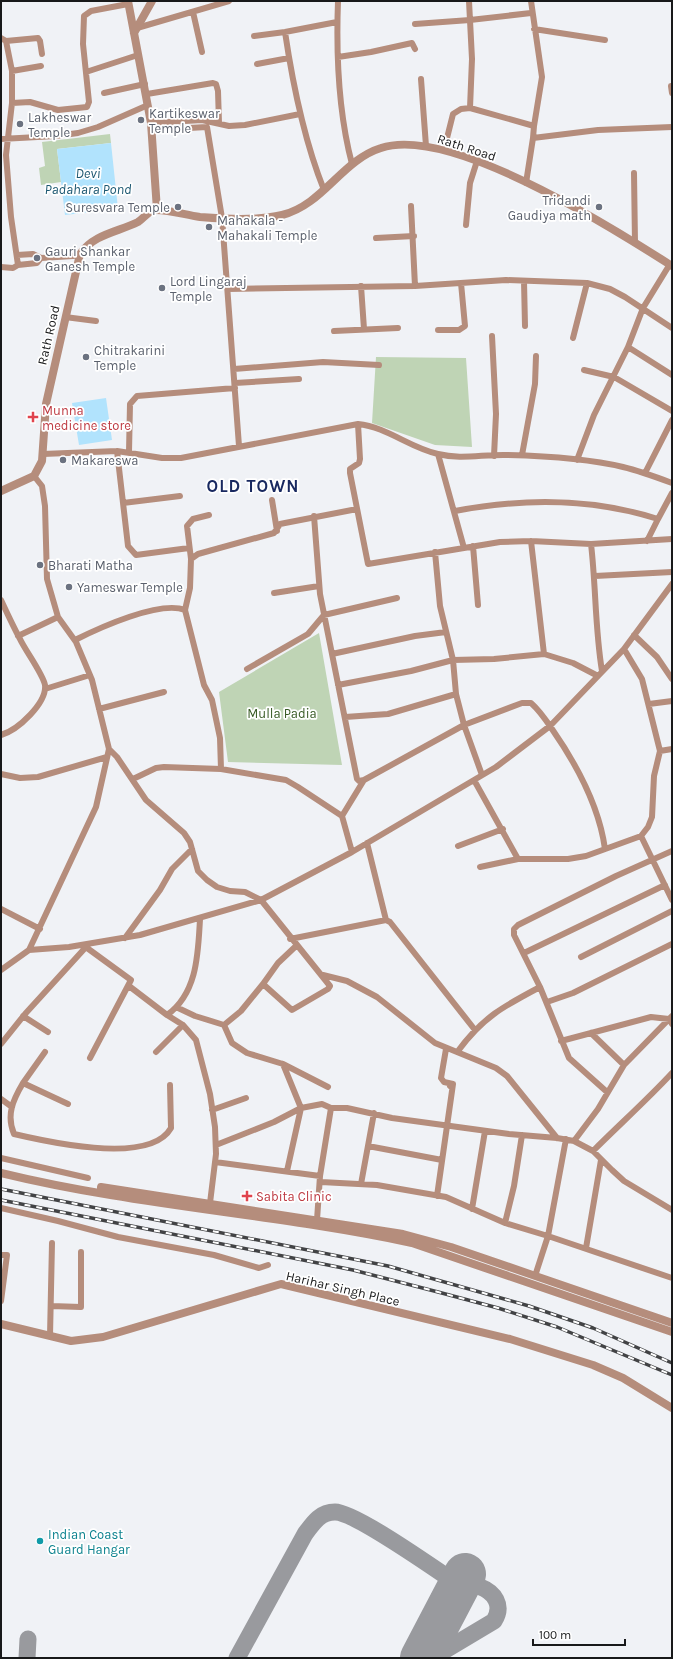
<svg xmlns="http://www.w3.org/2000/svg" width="673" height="1659" viewBox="0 0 673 1659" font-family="Karla,sans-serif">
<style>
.green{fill:#bfd4b5}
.water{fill:#b1e3fd}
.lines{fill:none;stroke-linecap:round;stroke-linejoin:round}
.taxiway{stroke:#999a9e;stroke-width:17}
.runway{stroke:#999a9e;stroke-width:42}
.minor{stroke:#b58d7c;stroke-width:6}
.tertiary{stroke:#b58d7c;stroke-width:8}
.rail-casing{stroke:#424345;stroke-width:3.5}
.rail{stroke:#fff;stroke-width:2;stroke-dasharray:6;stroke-linecap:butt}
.worship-dot{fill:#6b7280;stroke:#fff;stroke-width:1.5}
.health-dot{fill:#e0444e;stroke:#fff;stroke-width:1.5}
.culture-dot{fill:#0f9aa8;stroke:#fff;stroke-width:1.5}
.labels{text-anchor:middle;stroke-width:3.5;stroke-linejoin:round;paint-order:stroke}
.worship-label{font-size:13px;fill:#5b616d;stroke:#fff;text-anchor:start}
.street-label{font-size:13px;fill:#18191a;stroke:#fff}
.health-label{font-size:13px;fill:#be3a42;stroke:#fff;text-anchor:start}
.park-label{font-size:13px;fill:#375a24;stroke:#fff}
.culture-label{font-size:13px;fill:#0d838f;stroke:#fff;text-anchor:start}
.water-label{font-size:14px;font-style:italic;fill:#1b5771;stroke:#fff}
.district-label{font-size:17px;font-weight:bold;letter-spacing:1px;fill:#192960;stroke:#fff}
</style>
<rect width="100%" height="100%" fill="#f0f2f6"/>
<!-- green -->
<path class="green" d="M110,134L111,143L57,149L61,182L41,185L39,168L45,166L42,142Z
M376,357L466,358L472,447L435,445L372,423Z
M319,633L342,765L228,762L219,692Z"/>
<!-- water -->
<path class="water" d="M111,143L118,209L65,215L57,149Z
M106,398L112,440L79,445L72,403Z"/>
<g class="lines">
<!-- taxiway -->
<path class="taxiway" d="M27,1658L28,1639
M237,1658L305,1534C313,1523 320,1512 335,1512C355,1512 438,1571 459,1585
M432,1658L494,1621C514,1589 454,1569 439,1598C434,1607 435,1621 435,1631"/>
<!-- runway -->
<path class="runway" d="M421,1658L465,1574"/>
<!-- minor -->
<path class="minor" d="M338,1C336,55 338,111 352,164
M469,1L472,59L470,108
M193,12L202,52
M415,24L470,20L531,13
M137,28L229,1
M534,29L605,40
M285,32C293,86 304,140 324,190
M254,36L285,32L337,22
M1,38L6,41L38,38L40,41L42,54
M338,57L371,52L412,43L415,49
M257,64L289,58
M12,71L41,66
M86,72L138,55
M421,79L426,146
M671,86L672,93
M104,93L145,84
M147,94L213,83L216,84L218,91L219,123
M12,103L30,102L58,110L87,107L89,102L83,44L84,16L91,11L128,4
M151,123L202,120L229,126L245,125L300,114
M534,126L533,138L598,130L672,127
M152,130L207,127L222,218L239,446
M1,139L56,136L78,133L98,127L148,105
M444,150L453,114L461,109L470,108L534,126L542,77L531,1
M634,173L635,243
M526,183L533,138
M411,206L415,286
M466,225L470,183L477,161
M376,238L414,236
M17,255L33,254L41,258L73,256L80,254
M18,265L37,263L41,258
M1,267L13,268L18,265L11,217L6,155L12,103V71L6,41
M524,281L525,326
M361,286L364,329
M228,289L415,286L506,280L587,283L610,289L625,297L672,328
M65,317L96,321
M438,330H459L465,326L461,283
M334,331L398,328
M492,336L496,414L494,456
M573,338L587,283
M628,347L672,375
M234,369L323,362L379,365
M584,370L614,377L672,411
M235,383L299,379
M358,424L360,459L359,463L350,469V473L368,564L500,542L531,541L591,544L672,539
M117,451L128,546L136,555L189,548
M129,452L130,404L137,396L235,388
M43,454L117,451L162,458H181L358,424C387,427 410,448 438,454C461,460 484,454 508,455C546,456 586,458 623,467C640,471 656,477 672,483
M438,454L464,548
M522,455L535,384L536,356
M577,460L594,415L628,347L643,308L670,264
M645,473L672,420
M272,500L277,531
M123,503L180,496
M455,511C523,498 592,498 658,519L647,541
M314,516L320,594L357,779L359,781L364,780L464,725L522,703H531C539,710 546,720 552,729C577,765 599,805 605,849
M658,519L672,493
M531,541L544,654
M591,544C596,586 595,630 602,671
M473,546L478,605
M435,552L440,606L453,660L456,694L464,725L482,775
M191,559L187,526L193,519L209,515
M595,576L672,572
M274,593L319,586
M1,600C7,613 13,626 20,639C25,650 43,674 45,685C47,703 18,730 1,735
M185,610L190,588L191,559L198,554L274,533L280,524L285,523L357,509
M634,635L657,657L672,679
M18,636L58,617
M75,640C99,628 160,600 185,610L204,685L212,700L220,738L221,769L286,780L298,787L342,816L352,852
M332,654L415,636L446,632
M247,669L308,634L324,615L397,598
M338,685L411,671L453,660L494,659L544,654L573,663L598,676
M45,689L90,675
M649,704L672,701
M99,709L164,692
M345,717L388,714L456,694
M109,749L117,757L146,800L184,833L190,842L198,871L207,880L217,887L230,891L245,892L261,900L330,986L328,989L292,1010L263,984L278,963L296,946
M660,751L672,749
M1,774L20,778L38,777L107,757
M133,779L156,768L164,767L221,769
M474,780L518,859
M342,816L364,780
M641,836L672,900
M367,843L386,920
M458,846L503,829
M480,867L518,859H568L586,856L641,836L648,827L652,817L654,776L660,751L642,679L624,649
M1,909L40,929
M125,938L160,890L172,869L192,849
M290,939L386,920L390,922L475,1030
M83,945L131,980L90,1058
M29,950L96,807L109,749L92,680L76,642L58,617L47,579L45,506L42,486L34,476
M524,953L665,885
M581,957L672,911
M1,970L29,950L69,947L140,935L261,900L352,852L496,767L550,726L624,649L672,584
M323,975L347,981L377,997L435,1043L496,1068L507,1076L557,1138
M129,986L167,1015C198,993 198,952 200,919
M547,1002L573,993L672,944
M176,1007L195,1016L224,1025L232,1043L247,1053L283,1064L301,1108L287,1171
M23,1016L48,1032
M183,1025L196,1040L210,1094L215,1127L216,1154L210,1203
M224,1025L241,1011L263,984
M591,1033L624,1065
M561,1041L651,1017L669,1019L672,1024
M1,1044L25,1014L86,947
M446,1049L441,1078L444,1082L453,1084L450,1086
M458,1051C483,1017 504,1006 540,987
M156,1052L183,1025L167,1015
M283,1064L328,1087
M23,1083L45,1052
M607,1092L569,1058L540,987L514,935V929L518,925L616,876L672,851
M1,1099L12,1107
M68,1104L23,1083C13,1100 6,1115 14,1134C48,1142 150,1165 171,1128L170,1085
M212,1110L246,1098
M566,1139L548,1236L672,1278
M574,1141L598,1109L624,1065L672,1016
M216,1145L274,1122L301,1108L322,1104L331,1108H347L392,1118L509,1134L557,1138L574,1141L593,1151L612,1170L624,1181L672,1210
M368,1146L442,1160
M593,1151C620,1124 647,1100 672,1073
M1,1158L88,1178
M215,1162L320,1176
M321,1182L377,1185L446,1197L505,1223L548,1236L535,1276
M361,1184L374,1113
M437,1196L453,1084
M1,1208L58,1221L118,1237L214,1255L259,1268L268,1265
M472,1209L485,1131
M317,1220L320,1176L331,1108
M505,1223L514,1186L522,1135
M586,1248L601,1160
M1,1255H7L1,1301
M51,1306L81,1307V1252
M50,1336L52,1243"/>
<!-- tertiary -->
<path class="tertiary" d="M128,1L151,123L157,210
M134,33L152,1
M1,491L34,476L42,461L46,404L80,254C94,234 118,232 138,222C143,219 147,213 153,210C168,209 185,215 200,217C226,219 256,221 282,215C323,205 342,160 381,148C450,125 613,228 672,266
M1,1173C136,1206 276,1214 412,1243L672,1332
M101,1187L403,1234L451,1247L672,1323
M1,1324L71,1341L103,1337L281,1284L510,1339L593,1365L623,1378L672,1408"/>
<defs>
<path id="rail" d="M1,1189L388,1266L529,1306L593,1328L672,1363
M1,1200L353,1270L438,1292L498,1308L557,1327L672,1375"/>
</defs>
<!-- rail casing -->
<use href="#rail" class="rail-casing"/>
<!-- rail -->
<use href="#rail" class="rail"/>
</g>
<!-- markers -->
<g class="worship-dot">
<circle cx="141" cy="120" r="4"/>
<circle cx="20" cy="124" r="4"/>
<circle cx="178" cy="207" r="4"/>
<circle cx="599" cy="207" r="4"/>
<circle cx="209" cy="227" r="4"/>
<circle cx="37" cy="258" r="4"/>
<circle cx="162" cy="288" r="4"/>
<circle cx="86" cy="357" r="4"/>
<circle cx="63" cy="460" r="4"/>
<circle cx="40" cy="565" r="4"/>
<circle cx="69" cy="587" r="4"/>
</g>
<g class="health-dot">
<path d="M31 411h4v4h4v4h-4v4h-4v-4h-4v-4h4z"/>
<path d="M245 1190h4v4h4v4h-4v4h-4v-4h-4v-4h4z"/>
</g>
<circle class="culture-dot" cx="40" cy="1541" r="4"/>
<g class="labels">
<!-- worship labels -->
<g class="worship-label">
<text x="149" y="118">Kartikeswar<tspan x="149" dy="15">Temple</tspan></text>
<text x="28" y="122">Lakheswar<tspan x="28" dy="15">Temple</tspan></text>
<text x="591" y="205" text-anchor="end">Tridandi<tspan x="591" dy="15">Gaudiya math</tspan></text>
<text x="170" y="212" text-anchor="end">Suresvara Temple</text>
<text x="217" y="225">Mahakala -<tspan x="217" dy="15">Mahakali Temple</tspan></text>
<text x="45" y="256">Gauri Shankar<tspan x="45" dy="15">Ganesh Temple</tspan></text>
<text x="170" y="286">Lord Lingaraj<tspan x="170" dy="15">Temple</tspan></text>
<text x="94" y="355">Chitrakarini<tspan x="94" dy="15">Temple</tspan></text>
<text x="71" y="465">Makareswa</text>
<text x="48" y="570">Bharati Matha</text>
<text x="77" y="592">Yameswar Temple</text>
</g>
<!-- street labels -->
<g class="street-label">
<text transform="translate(467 147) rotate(18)" y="5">Rath Road</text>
<text transform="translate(48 335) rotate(-77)" y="5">Rath Road</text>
<text transform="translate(343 1288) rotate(13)" y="5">Harihar Singh Place</text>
</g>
<!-- health labels -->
<g class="health-label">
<text x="42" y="415">Munna<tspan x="42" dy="15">medicine store</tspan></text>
<text x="256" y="1201">Sabita Clinic</text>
</g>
<!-- park labels -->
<g class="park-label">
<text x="282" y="718">Mulla Padia</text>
</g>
<!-- culture labels -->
<g class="culture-label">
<text x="48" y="1539">Indian Coast<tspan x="48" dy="15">Guard Hangar</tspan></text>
</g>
<!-- water labels -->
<g class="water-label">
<text x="88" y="178">Devi<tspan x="88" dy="16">Padahara Pond</tspan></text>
</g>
<!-- district labels -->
<g class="district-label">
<text x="253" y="492">OLD TOWN</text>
</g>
</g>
<!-- border -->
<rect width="673" height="1659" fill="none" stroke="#18191a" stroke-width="4"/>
<!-- scale -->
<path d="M533 1639v6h92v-6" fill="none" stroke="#18191a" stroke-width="2"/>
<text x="539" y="1639" font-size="12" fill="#18191a" stroke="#ffffff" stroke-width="3" paint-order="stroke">100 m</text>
</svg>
